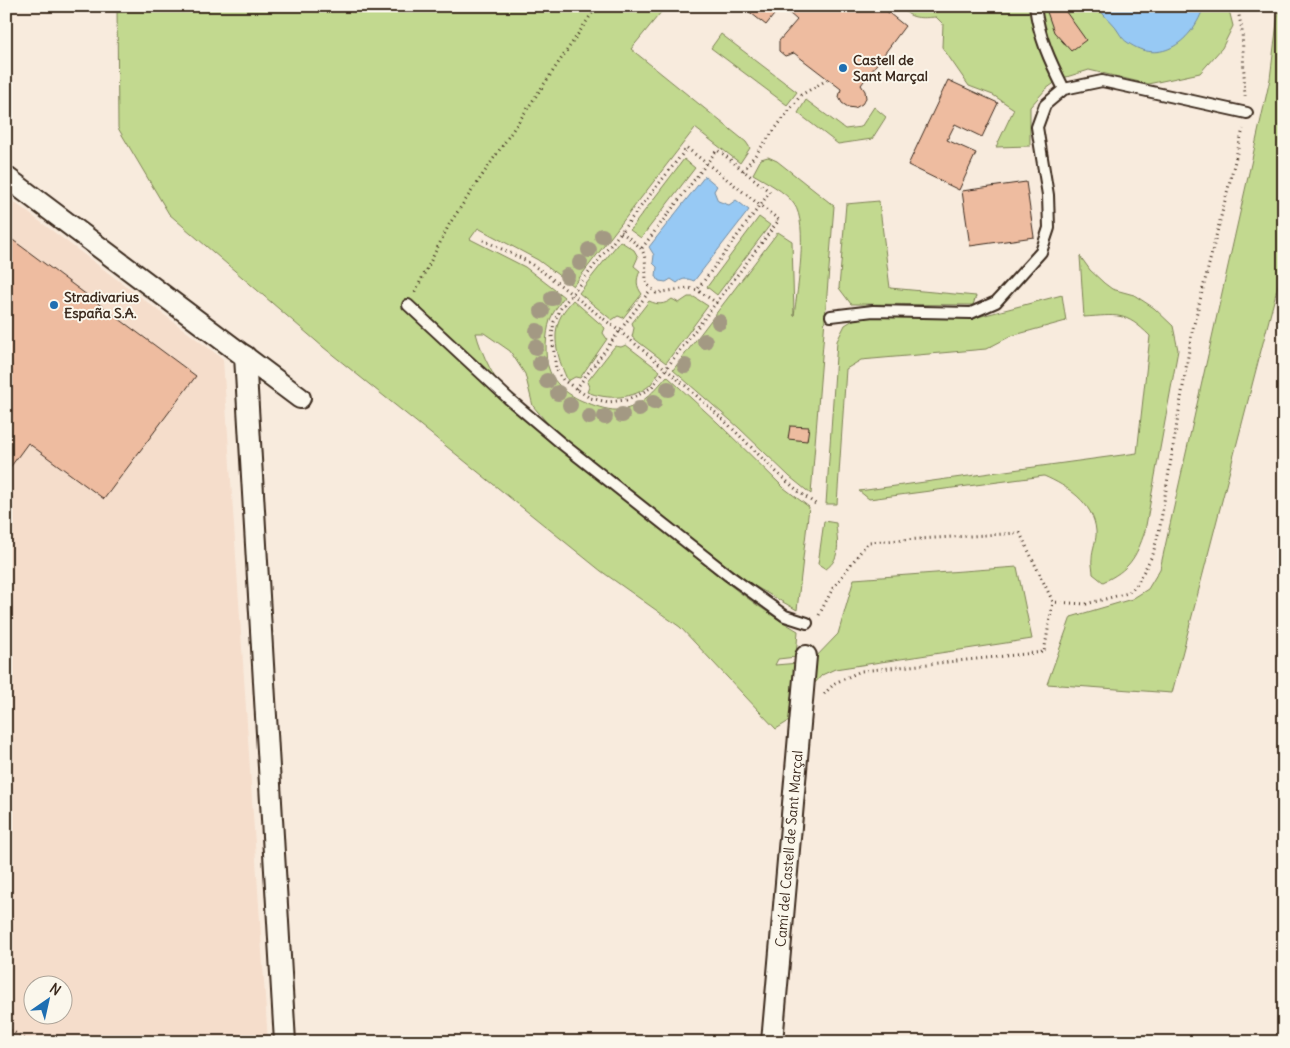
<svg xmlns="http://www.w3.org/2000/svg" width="1290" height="1048" viewBox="0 0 1290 1048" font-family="Delius,sans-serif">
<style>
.built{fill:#f5ddcb;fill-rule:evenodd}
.green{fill:#c2d98f;stroke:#7e8256}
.water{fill:#97c9f4;stroke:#72899e}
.building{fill:#eebca0;stroke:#3b2a1e}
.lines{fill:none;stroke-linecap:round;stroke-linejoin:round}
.lane-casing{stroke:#3b2a1e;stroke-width:14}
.street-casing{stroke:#3b2a1e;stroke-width:24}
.path{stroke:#3b2a1e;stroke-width:3;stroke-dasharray:1 4;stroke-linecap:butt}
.lane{stroke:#fbf7ec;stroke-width:10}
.street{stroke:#fbf7ec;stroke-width:20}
.tree{fill:#a39983}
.poi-dot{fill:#1f6fb2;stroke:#fbf7ec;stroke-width:2}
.labels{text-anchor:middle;stroke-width:4;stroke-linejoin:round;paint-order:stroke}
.poi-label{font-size:14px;font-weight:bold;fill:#3b2a1e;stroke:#fbf7ec;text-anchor:start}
.street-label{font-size:14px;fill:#3b2a1e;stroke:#fbf7ec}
</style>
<rect width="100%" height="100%" fill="#f8ebdd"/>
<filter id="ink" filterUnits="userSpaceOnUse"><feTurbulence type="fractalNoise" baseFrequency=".02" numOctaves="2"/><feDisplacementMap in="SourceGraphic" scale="10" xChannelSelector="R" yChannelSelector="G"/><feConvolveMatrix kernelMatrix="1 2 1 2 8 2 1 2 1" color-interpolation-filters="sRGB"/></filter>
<g filter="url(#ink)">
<!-- built -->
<path class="built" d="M6,196L223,359L268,1042H28L6,1030ZM32,986H62V1016H32Z"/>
<!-- green -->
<path class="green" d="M117,6H666L631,49L746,142L750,148L740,163L695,128L573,286L538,260L478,228L470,239L525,267L564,297C559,304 553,312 550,320C546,333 544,357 549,369C554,385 572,398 588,403C598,407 610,411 621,410C641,407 655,390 667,376L717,422L784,488L809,507L797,610L751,584L558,436L533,406L525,374L510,351L484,333H476C481,353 496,383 510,400C546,444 597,477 641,513C693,554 741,599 798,631L796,657L778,659L775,665L811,662L838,634L854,579L1017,567L1032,639L835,669L822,675L806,693L789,721L776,729L680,627L601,571L323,347L169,214L118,128Z
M901,6H1228L1233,26L1222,48L1200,73L1148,84L1089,70L1060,79L1046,89L1030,107V146L996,147L1014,109L993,95L969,86L942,47L943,24L936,17C922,18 909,20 901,6Z
M1279,6H1284V262L1172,693L1047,684L1071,617L1132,599L1148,589L1160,569L1270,79Z
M721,34L797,92L787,105L711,48Z
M806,100L845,129L861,127L874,107L886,117L872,139L838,144L798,113Z
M768,157L777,161L834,206L811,494L790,477L738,427L673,370L778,232L792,241L794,316C797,291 809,224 794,204C785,191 766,182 753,174L761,159Z
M684,159L695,168L641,238L630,230Z
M879,201L890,288L976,296L973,305L851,304L839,288L846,204Z
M759,217L770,225L717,295L707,287Z
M620,241L634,250L638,257L634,266L640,271C636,280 636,286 642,294L623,318L618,316L612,320L579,293Z
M1080,256L1090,270L1104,283L1112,289L1134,295L1154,308L1173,326L1178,350L1145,531C1136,558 1129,570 1103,582L1093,574C1093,569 1091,563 1092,558C1092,549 1097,540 1096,531C1094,503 1067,486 1044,476L869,499L859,491L1137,453L1150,336C1125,311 1117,315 1084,317Z
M1062,295L1066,321L1011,336L986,349L861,360L846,369L837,504H826L837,341L845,325L858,317L974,318Z
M688,297H694L708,306L666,363L632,337L634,328L632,323L649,301C658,305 664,305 672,299L679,303Z
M573,300L605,328L603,333L607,339L580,378L575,377L568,381C559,362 550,336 561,316C564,310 569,305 573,300Z
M626,345L660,371C657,375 654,380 651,384C634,400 607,400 587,392L589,387L587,382L615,346L621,347Z
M824,521L836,523C837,540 842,558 826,569L818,564Z"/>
<!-- water -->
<path class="water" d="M1097,6H1204C1193,40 1161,67 1127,42C1122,39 1119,32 1115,27C1109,20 1102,14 1097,6Z
M705,176L717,186L714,191L718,201L729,205L736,200L749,210L694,281C687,278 683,278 677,283L671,279L666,282L659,281L656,276L657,267L653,263L654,255L649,247Z"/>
<!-- building -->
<path class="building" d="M742,6H781L766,25Z
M781,6H880L905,26L861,85L865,91L866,98L862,104L855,108L848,107L842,103L839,97L841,89L794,53L785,56L779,51V41L797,20Z
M1045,6H1065L1066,12L1086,40L1071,51L1054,32Z
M948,80L998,103L982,137L955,124L947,140L976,153L959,190L908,165Z
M1026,182L1034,237L970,246L962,191Z
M6,235L196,376L104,499L28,443L6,473Z
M790,426L809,427L807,441L788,439Z"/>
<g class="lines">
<defs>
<path id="lane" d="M1064,89L1102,81L1247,113
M408,305L509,399L561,443L728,575L785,616L807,623
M831,316L873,311L971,313L996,302L1041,252L1049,228L1048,195L1037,127L1045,105L1064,89C1050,61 1039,38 1035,6"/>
<g id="street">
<path d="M6,177L300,398"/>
<path d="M245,356L285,1042"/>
<path id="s1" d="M772,1042L806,656"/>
</g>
</defs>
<!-- lane casing -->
<use href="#lane" class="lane-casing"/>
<!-- street casing -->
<use href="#street" class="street-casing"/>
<!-- path -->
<path class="path" d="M1237,6L1242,30L1245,96
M687,148L779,220L652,387L640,394L626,400L608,402L590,398L563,380L556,369L552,336L554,322L561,308Z
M743,171L801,95L827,80
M621,232C648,252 645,250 646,283L656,293L688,288L697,290L717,303
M483,240L525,260L543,272C603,318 663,364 718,415C751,445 780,480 817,505
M642,248L717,150L723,154L770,192L697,290
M415,292L450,223L597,6
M576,389L651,289
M819,615L833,588L868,542L1020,533L1053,602L1086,604L1128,593L1136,586L1153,554L1160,526L1192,332L1243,129
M824,694L835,683L861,671L1044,652L1053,602
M6,1028L32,1042"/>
<!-- lane -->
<use href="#lane" class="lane"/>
<!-- street -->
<use href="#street" class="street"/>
</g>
<!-- trees -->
<g class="tree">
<circle cx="602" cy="236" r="8"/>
<circle cx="589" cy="250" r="8"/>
<circle cx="580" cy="263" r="8"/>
<circle cx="567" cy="276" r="8"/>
<circle cx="552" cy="298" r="8"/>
<circle cx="542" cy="311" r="8"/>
<circle cx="719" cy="322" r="8"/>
<circle cx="537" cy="331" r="8"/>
<circle cx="705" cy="341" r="8"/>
<circle cx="536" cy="347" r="8"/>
<circle cx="540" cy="363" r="8"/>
<circle cx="685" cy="366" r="8"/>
<circle cx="547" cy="381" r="8"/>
<circle cx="668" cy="389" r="8"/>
<circle cx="558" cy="393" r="8"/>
<circle cx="654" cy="402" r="8"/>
<circle cx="570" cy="405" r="8"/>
<circle cx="639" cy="409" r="8"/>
<circle cx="622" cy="415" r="8"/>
<circle cx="589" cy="417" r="8"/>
<circle cx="605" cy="417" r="8"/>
</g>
</g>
<!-- markers -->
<g class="poi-dot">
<circle cx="843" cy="68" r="5"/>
<circle cx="54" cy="305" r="5"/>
</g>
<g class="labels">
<!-- poi labels -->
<g class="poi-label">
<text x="853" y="65">Castell de<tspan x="853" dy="16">Sant Marçal</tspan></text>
<text x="64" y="302">Stradivarius<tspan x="64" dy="16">España S.A.</tspan></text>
</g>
<!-- street labels -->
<g class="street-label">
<text dy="5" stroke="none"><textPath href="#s1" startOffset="194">Camí del Castell de Sant Marçal</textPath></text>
</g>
</g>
<!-- margin -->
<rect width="1290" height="1048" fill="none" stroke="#fbf7ec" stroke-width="25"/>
<rect x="12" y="12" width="1265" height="1023" fill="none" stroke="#3b2a1e" stroke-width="2" filter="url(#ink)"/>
<!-- north arrow -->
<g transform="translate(48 1000) rotate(34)"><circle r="24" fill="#fbf7ec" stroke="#aea59a"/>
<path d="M0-4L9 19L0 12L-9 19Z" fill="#1f6fb2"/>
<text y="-8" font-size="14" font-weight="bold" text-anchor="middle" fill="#3b2a1e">N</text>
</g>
</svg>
